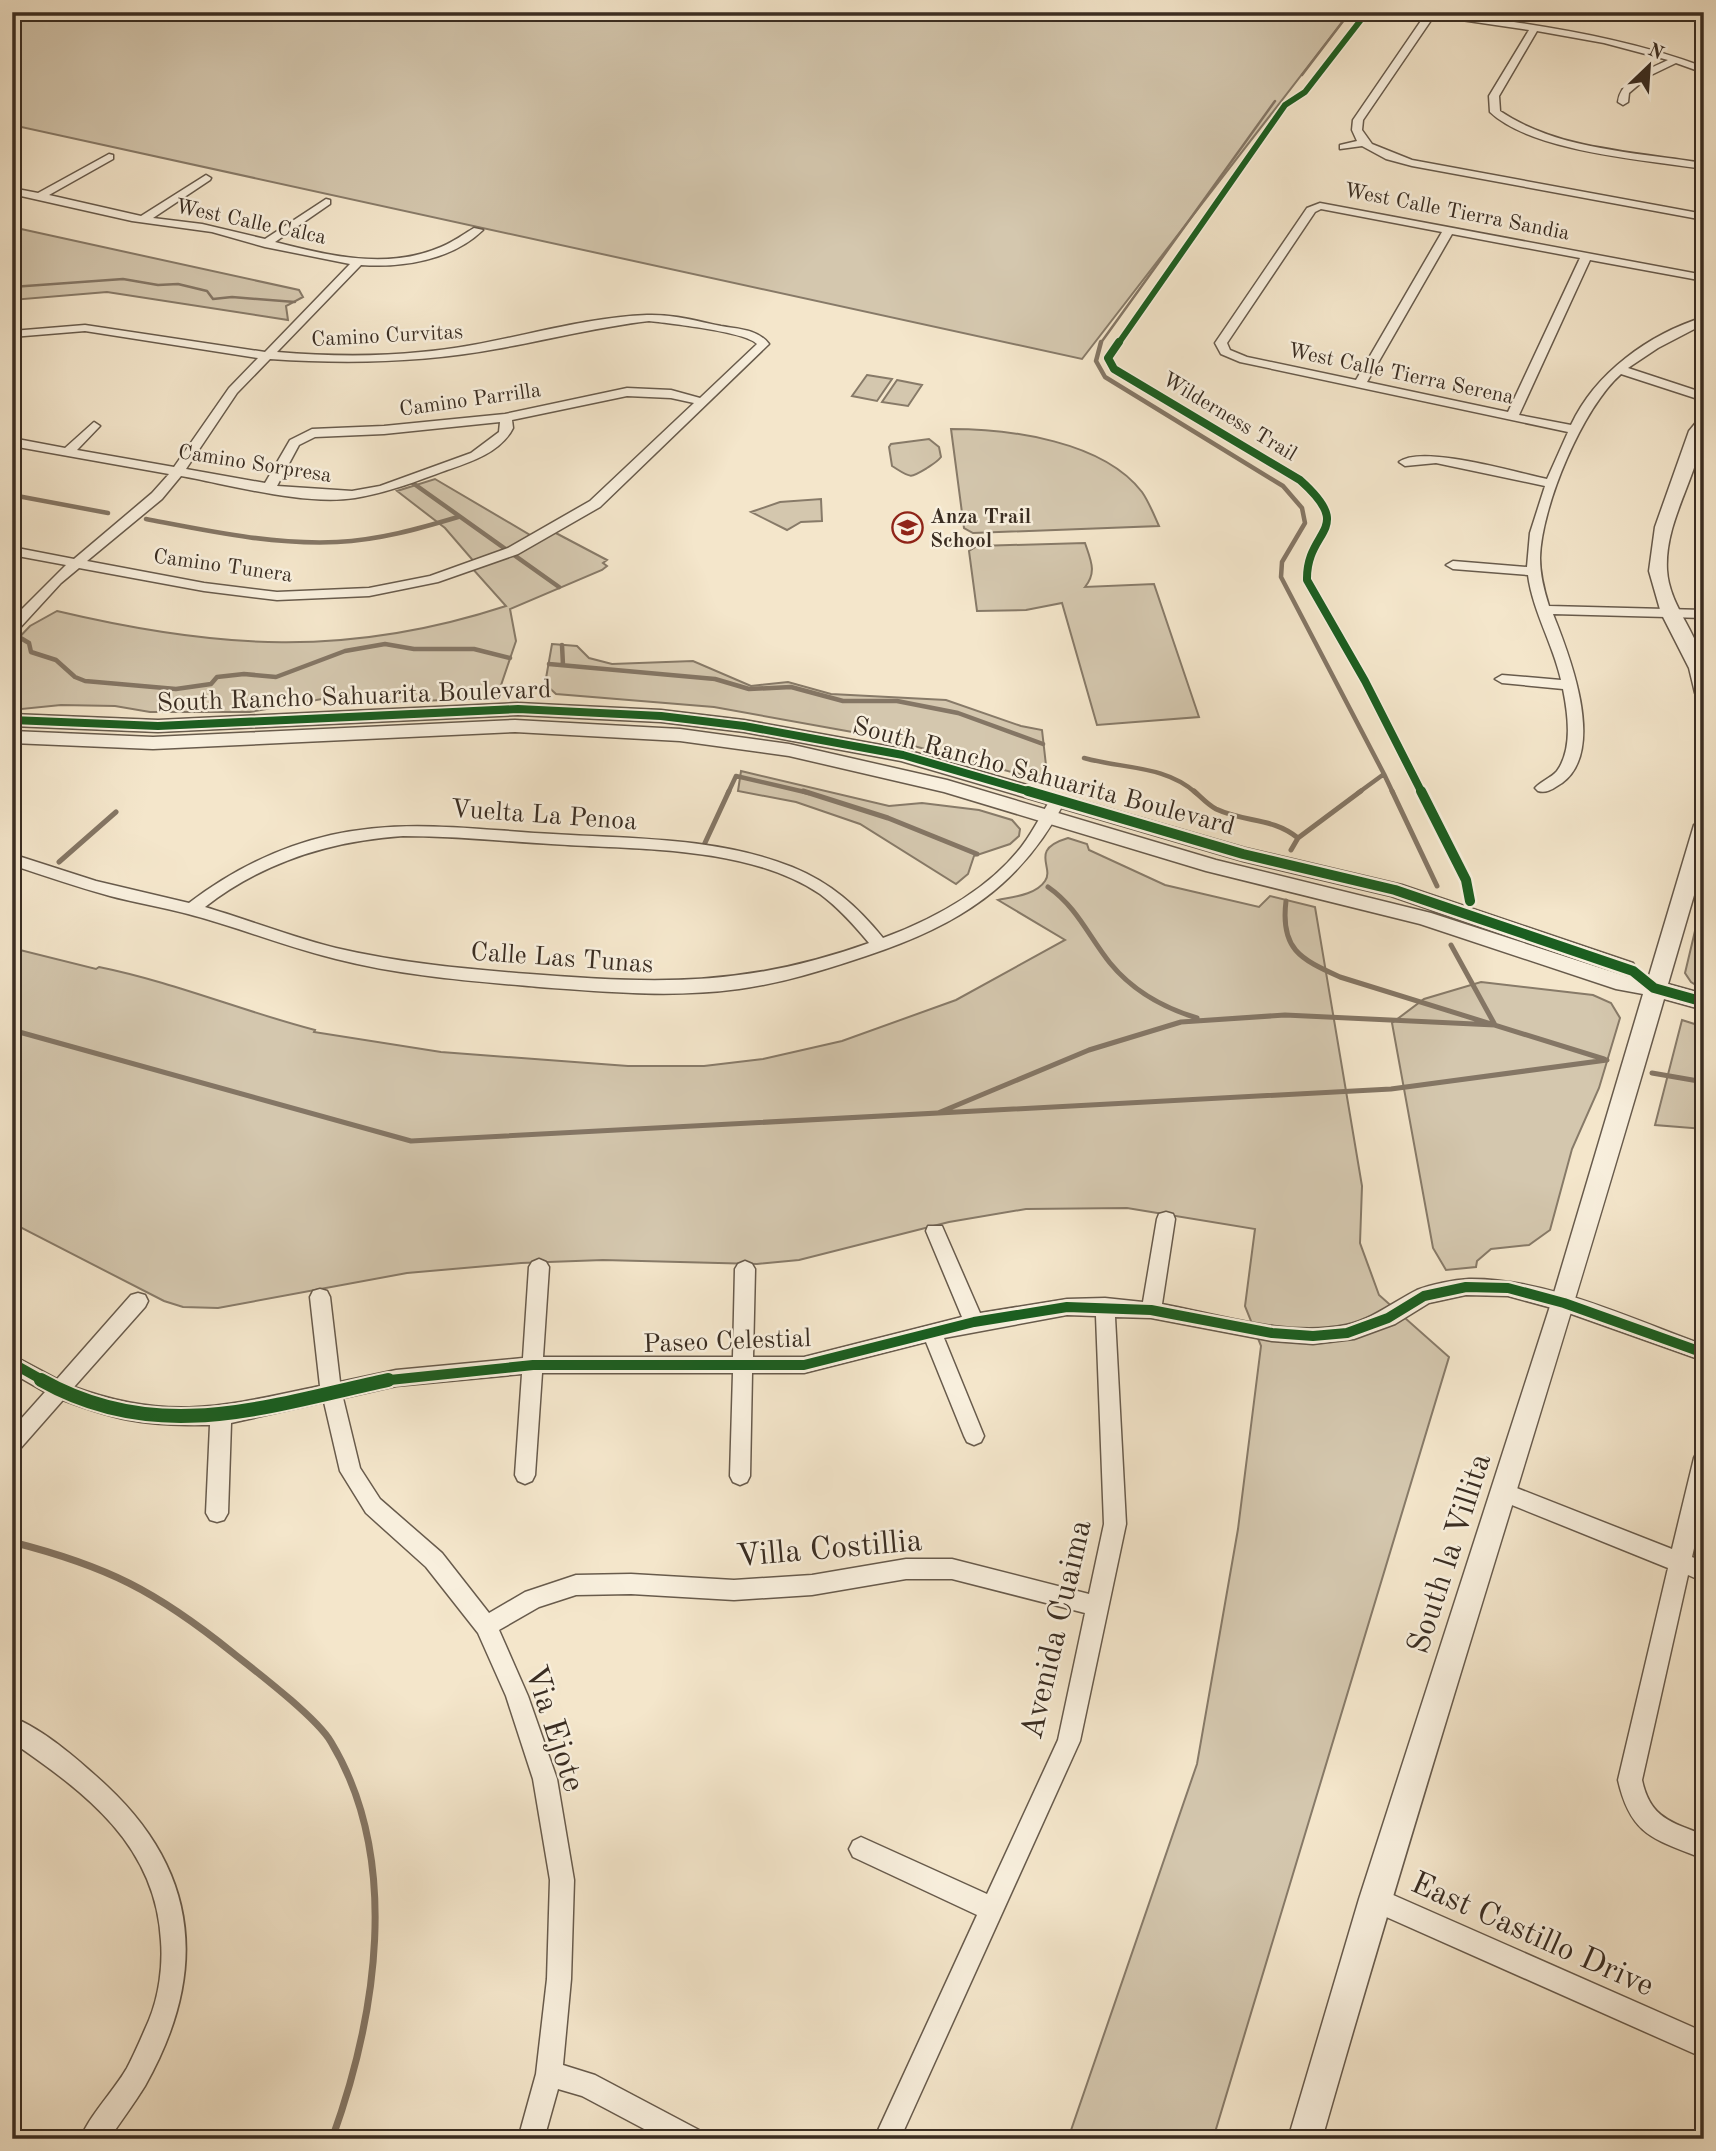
<svg xmlns="http://www.w3.org/2000/svg" width="1716" height="2151" viewBox="0 0 1716 2151" font-family="'Old Standard TT',serif">
<style>
.green{fill:#d4c7ae;stroke:#877a68;stroke-width:2}
.lines{fill:none;stroke-linecap:round;stroke-linejoin:round}
.stream-far3{stroke:#847665;stroke-width:2.5}
.stream-far2{stroke:#847665;stroke-width:4.5}
.stream-far1{stroke:#847665;stroke-width:5}
.stream{stroke:#847665;stroke-width:7}
.minor-casing{stroke:#685b4c;stroke-width:3}
.tertiary-casing{stroke:#685b4c;stroke-width:3}
.minor{fill:#f8efdd;fill-rule:evenodd}
.tertiary{fill:#f8efdd;fill-rule:evenodd}
.cycleway-far3-casing{stroke:#f8efdd;stroke-width:9}
.cycleway-far2-casing{stroke:#f8efdd;stroke-width:11}
.cycleway-far1-casing{stroke:#f8efdd;stroke-width:15}
.cycleway-casing{stroke:#f8efdd;stroke-width:18}
.cycleway-far3{stroke:#1b5e20;stroke-width:6}
.cycleway-far2{stroke:#1b5e20;stroke-width:8}
.cycleway-far1{stroke:#1b5e20;stroke-width:10}
.cycleway{stroke:#1b5e20;stroke-width:14}
.labels{text-anchor:middle;stroke-width:5;stroke-linejoin:round;paint-order:stroke}
.far-street-label{font-size:21px;fill:#3a2d22;stroke:#f8efdd}
.far-poi-label{font-size:21px;font-weight:bold;fill:#3a2d22;stroke:#f8efdd;text-anchor:start}
.street-label{font-size:26px;fill:#3a2d22;stroke:#f8efdd}
.near-street-label{font-size:32px;fill:#3a2d22;stroke:#f8efdd}
</style>
<rect width="100%" height="100%" fill="#f4e6cb"/>
<filter id="stains"><feTurbulence type="fractalNoise" baseFrequency=".00286" numOctaves="4"/><feColorMatrix values="0 0 0 0 .2 0 0 0 0 .09 0 0 0 0 .02 0 0 0 .5 -.17"/></filter>
<radialGradient id="worn" r=".72"><stop offset=".6" stop-color="#630" stop-opacity="0"/><stop offset="1" stop-color="#630" stop-opacity=".3"/></radialGradient>
<!-- green -->
<path class="green" d="M12,12H1350L1082,359L12,125Z
M12,227L299,290L303,297L286,306L288,320L107,292L12,300Z
M867,375L892,379L877,401L852,396Z
M897,380L922,385L908,406L882,402Z
M951,429C1010,429 1103,441 1142,492C1149,502 1154,515 1159,526L973,533L964,528Z
M929,439L939,447L941,457C937,462 933,464 927,468C909,479 911,478 892,466L889,447L891,444Z
M435,479L537,539L552,531L607,560L603,563L607,566L602,570L510,609L516,641L498,694L491,698L397,702L333,697L250,712H150L115,706L61,705L12,710V645L30,626L57,611C217,649 347,658 506,606L471,567L477,565L445,528L397,491Z
M821,499L822,521L801,522L787,530L751,512L780,502Z
M1085,543C1091,561 1097,572 1085,587L1154,584L1199,717L1097,725L1062,603L1026,610L977,611L969,551L977,546Z
M552,644L577,646L589,658L612,664L693,661L751,686L788,682L831,694L946,700L1021,726L1042,730L1047,774L1030,777L880,737L714,707L556,694L545,684Z
M741,771L889,806L922,803L979,810L1012,820L1020,829L1019,836L1010,844L974,856L968,874L956,884L860,824L796,802L738,791Z
M1068,838L1087,844L1089,850L1165,885L1259,907L1270,896L1315,907L1362,1186L1360,1243L1379,1295L1449,1357L1213,2139H1068L1197,1764L1238,1529L1261,1346L1245,1306L1255,1229L1127,1208L1026,1209L949,1222L799,1260L757,1264L603,1260L521,1263L407,1273L218,1308L183,1307L164,1301L12,1223V948L96,969L99,967C173,982 242,1011 315,1030L314,1032L441,1052L628,1066H704L763,1059L842,1041L956,1000L1065,940L998,900C1012,897 1036,895 1045,881C1055,867 1028,850 1068,838Z
M1704,893V990L1691,982L1685,973Z
M1481,982L1593,995L1611,1003L1620,1018L1599,1088L1572,1149L1550,1230L1529,1245L1491,1249L1477,1261L1476,1267L1446,1270L1433,1248L1392,1023L1424,999Z
M1682,1020L1704,1027V1129L1655,1125Z"/>
<g class="lines">
<!-- stream-far3 -->
<path class="stream-far3" d="M1302,75L1350,12
M12,287L123,279L158,285L178,284L207,291L213,299L232,297L295,302
M1100,344L1275,101"/>
<!-- stream-far2 -->
<path class="stream-far2" d="M1101,342L1096,361L1105,377L1283,486L1302,508L1305,523L1282,562L1281,577L1384,774L1358,793
M410,481L559,587
M12,495L108,513
M146,519C209,531 273,545 337,542C379,540 418,529 458,517
M19,637L29,643L31,652L56,660L75,677L85,681L176,689L211,684L217,677L244,674L276,677L345,651L385,644L414,649H474L510,658
M562,645L563,665
M549,664L715,679L749,689L791,687L843,701H897L958,713L1043,744
M1084,758C1123,769 1165,765 1196,793
M1384,774L1393,793
M728,793L736,776L809,793"/>
<!-- stream-far1 -->
<path class="stream-far1" d="M803,791L888,818L977,854
M1194,791C1201,797 1208,805 1216,809C1246,823 1272,817 1298,838
M1392,791L1437,886
M704,845L729,791
M1291,850L1298,838L1361,791
M59,862L116,812
M1048,887C1077,907 1089,937 1110,963C1132,990 1164,1008 1197,1018
M1286,901C1280,949 1300,959 1340,977L1604,1059
M1451,945L1495,1025
M12,1030L411,1141L1391,1089L1607,1060
M1652,1073L1704,1082
M938,1113L1089,1050L1181,1022L1285,1015L1495,1025"/>
<!-- stream -->
<path class="stream" d="M12,1542C107,1566 156,1591 233,1653C257,1672 317,1718 331,1742C402,1860 376,2017 332,2139"/>
<defs>
<path id="minor" d="M1427,12C1456,12 1485,18 1514,22C1579,32 1643,44 1704,67V73L1676,63L1649,76L1629,93L1628,102L1623,105L1618,102C1620,80 1649,69 1668,60L1604,43L1537,31L1499,96L1500,111C1558,150 1636,152 1704,163V169C1647,160 1532,152 1490,112L1489,96L1529,30L1434,16L1363,120L1362,130L1372,144L1412,160L1704,214V220L1412,166L1386,159L1362,146L1340,149V145L1357,141L1352,130L1353,120Z
M1668,12L1704,14V20L1672,15Z
M109,154L113,155V159L49,195L141,216L206,175L211,178L210,180L153,218L202,224L265,239L326,199L330,200V204L275,242C329,256 388,270 441,247C453,242 464,234 474,228L483,230C452,260 403,268 361,265L277,352C325,356 373,357 421,352C497,346 571,318 647,315C672,314 697,321 721,326C738,329 758,329 769,344L600,507L518,554L438,582L369,596L277,600L204,591L79,568L61,583L17,631L12,632V619L66,565L12,555V547L74,559L152,493L169,474L12,446V438L65,448L94,422L100,426L77,450L174,467L229,388L258,358L85,331L12,337V331L85,325L265,352L350,264L265,247L212,232L132,221L12,194V188L38,193ZM649,321C667,323 747,332 757,344L700,398L671,390L627,388L505,414L384,426L312,429L290,440L265,483L186,469L237,393L270,359C346,364 421,363 496,349C547,340 597,327 649,321ZM627,396L671,398L694,403L590,501L508,548L430,576L369,588L277,592L204,583L87,561L162,499L181,476C231,485 305,506 355,498C387,493 417,481 447,470C471,462 501,452 513,428L512,420ZM500,422L499,432L471,453L380,486L352,491L277,486L299,445L315,437L384,434Z
M1320,203L1704,275V281L1590,260L1519,415L1571,425C1595,373 1649,334 1704,317V324L1658,348L1628,368L1704,393V401L1621,374C1583,407 1541,507 1540,558C1540,575 1544,590 1549,606L1704,610V618L1553,614C1569,654 1607,750 1562,783C1554,788 1547,794 1538,791L1535,788C1541,781 1551,778 1557,771C1573,749 1568,714 1563,689L1502,683L1495,679L1502,675L1561,680C1553,644 1533,612 1528,575L1453,569L1446,565L1453,561L1527,567L1530,533L1545,486L1436,463L1405,466L1399,462C1421,444 1518,473 1547,479L1568,432L1240,362L1221,354L1215,343L1307,208ZM1321,209L1442,232L1356,380L1247,357L1230,350L1227,343L1315,212ZM1452,234L1580,258L1508,412L1367,382Z
M1058,794L1066,799C1021,887 957,926 866,956C824,970 783,983 739,989C672,998 606,992 539,987C471,981 402,976 336,959C286,947 238,927 188,914C162,907 136,903 110,896C77,887 45,876 12,865V854L96,881L189,903C232,870 279,847 331,835C405,818 478,830 553,834C632,839 717,837 792,867C831,883 857,906 883,938C934,919 988,890 1022,846C1034,830 1042,813 1053,795ZM403,836C453,836 502,841 551,844C636,850 747,845 820,894C839,908 854,925 869,943C746,987 658,984 530,974C466,969 400,963 336,948C292,937 249,920 205,907C263,862 330,841 403,836Z
M1166,1212L1173,1214L1175,1219L1162,1304C1220,1315 1287,1337 1346,1325C1373,1319 1393,1302 1417,1290C1431,1284 1454,1280 1469,1279C1547,1278 1631,1319 1704,1345V1361L1563,1311L1508,1296L1466,1295L1429,1303L1395,1324L1354,1339L1313,1344L1272,1341L1151,1318L1115,1317L1126,1524L1080,1741L900,2139H874L977,1915L853,1857L849,1849L853,1841L861,1837L987,1894L1058,1740L1085,1613L952,1579H906L812,1595L734,1600L631,1594L576,1595L539,1607L499,1630L528,1696L557,1779L574,1880L571,1979L563,2065L595,2075L699,2130L703,2139H663L582,2096L558,2089L544,2139H518L536,2074L547,1979L550,1880L533,1779L506,1696L478,1633L426,1567L366,1513L340,1471L324,1402L231,1423L228,1513L224,1520L217,1522L210,1520L206,1513L210,1425C149,1426 121,1422 63,1400L19,1450L12,1453V1429L45,1392L12,1373V1355L57,1379L131,1295L138,1293L145,1295L148,1301L145,1307L74,1387C169,1422 225,1406 320,1386L310,1297L313,1291L320,1289L327,1291L330,1297L340,1382L396,1370L523,1358L529,1267L532,1262L539,1259L546,1262L549,1267L543,1357H733L735,1269L738,1264L745,1261L752,1264L755,1269L753,1357H804L962,1317L926,1231L928,1226H942L980,1313L1067,1299L1105,1298L1143,1302L1157,1219L1159,1214ZM1067,1315L1096,1316L1104,1524L1089,1594L952,1559H906L812,1575L734,1580L631,1574L576,1575L525,1592L489,1613L442,1553L380,1499L360,1468L343,1398L396,1386L522,1374L515,1475L518,1481L525,1484L532,1481L535,1475L542,1373H733L730,1476L733,1482L740,1485L747,1482L750,1476L752,1373H804L926,1342L964,1436L967,1442L974,1445L981,1442L984,1436L944,1338Z
M1704,1449V1505L1692,1557L1704,1562V1582L1688,1575L1642,1780C1650,1818 1671,1822 1704,1835V1859C1655,1839 1631,1837 1618,1780L1668,1568L1497,1499L1494,1492L1497,1485L1504,1483L1672,1549L1694,1458L1697,1452Z
M12,1717C45,1730 81,1762 107,1786C201,1874 207,1976 145,2086C134,2104 121,2121 109,2139H80C91,2113 113,2092 127,2068C135,2053 142,2036 149,2020C159,1996 163,1966 161,1941C156,1845 86,1793 12,1742Z
M1375,1887L1704,2032V2058L1366,1908L1363,1899L1366,1890Z"/>
<path id="tertiary" d="M1704,13V20L1699,19V15Z
M1704,418C1704,470 1664,517 1667,570C1669,604 1695,630 1703,661C1706,672 1704,687 1704,699L1695,693L1689,668L1661,613L1649,571L1655,527L1689,431L1698,420Z
M518,703L661,710L744,720L903,749L1245,848L1402,885L1633,963L1636,968L1633,973L1625,976L1391,896L1243,861L901,761L744,732L661,722L518,715L158,732L12,726V714L158,720Z
M515,720L680,729L789,744L947,780L1216,860L1431,913L1625,976L1648,979L1694,825L1704,818V861L1668,984L1704,994V1010L1664,999C1554,1380 1431,1757 1322,2139H1288L1359,1899L1551,1303L1643,994L1616,989L1420,924L1206,871L944,792L789,756L680,741L515,732L153,749L12,743V731L153,737Z"/>
</defs>
<!-- minor casing -->
<use href="#minor" class="minor-casing"/>
<!-- tertiary casing -->
<use href="#tertiary" class="tertiary-casing"/>
<!-- minor -->
<use href="#minor" class="minor"/>
<!-- tertiary -->
<use href="#tertiary" class="tertiary"/>
<defs>
<path id="cycleway-far3" d="M1118,344L1285,105L1305,92L1367,12"/>
<path id="cycleway-far2" d="M1119,342L1108,358L1114,369L1300,480C1357,531 1306,528 1307,580L1365,681L1422,793
M12,720L158,726L518,709L661,716L744,726L903,755L1034,793"/>
<path id="cycleway-far1" d="M1028,791L1243,854L1395,890L1633,971L1654,988L1704,1002
M1421,791L1466,880L1470,901
M12,1363L44,1381
M380,1381L533,1365H804L974,1322L1067,1307L1151,1310L1272,1333L1313,1336L1347,1333L1388,1318L1424,1296L1466,1287L1508,1288L1564,1303L1704,1353"/>
<path id="cycleway" d="M41,1380C158,1446 267,1406 388,1380"/>
</defs>
<!-- cycleway-far3 casing -->
<use href="#cycleway-far3" class="cycleway-far3-casing"/>
<!-- cycleway-far2 casing -->
<use href="#cycleway-far2" class="cycleway-far2-casing"/>
<!-- cycleway-far1 casing -->
<use href="#cycleway-far1" class="cycleway-far1-casing"/>
<!-- cycleway casing -->
<use href="#cycleway" class="cycleway-casing"/>
<!-- cycleway-far3 -->
<use href="#cycleway-far3" class="cycleway-far3"/>
<!-- cycleway-far2 -->
<use href="#cycleway-far2" class="cycleway-far2"/>
<!-- cycleway-far1 -->
<use href="#cycleway-far1" class="cycleway-far1"/>
<!-- cycleway -->
<use href="#cycleway" class="cycleway"/>
</g>
<!-- icons -->
<defs>
<symbol id="school-ring" viewBox="-11 -11 22 22"><circle r="9.5" fill="#f8efdd" stroke="#8f2418" stroke-width="1.5"/><path d="M0-5L7-2L0 1L-7-2ZM-4 1L0 2.5L4 1V4Q0 6-4 4Z" fill="#8f2418"/></symbol>
</defs>
<g fill-rule="evenodd">
<use href="#school-ring" x="890" y="510" width="35" height="35"/>
</g>
<g class="labels">
<!-- far-street labels -->
<g class="far-street-label">
<text transform="translate(1457 211) rotate(11)" y="7">West Calle Tierra Sandia</text>
<text transform="translate(251 221) rotate(12)" y="7">West Calle Calca</text>
<text transform="translate(387 335) rotate(-3)" y="7">Camino Curvitas</text>
<text transform="translate(1401 373) rotate(12)" y="7">West Calle Tierra Serena</text>
<text transform="translate(470 399) rotate(-8)" y="7">Camino Parrilla</text>
<text transform="translate(1230 416) rotate(31)" y="7">Wilderness Trail</text>
<text transform="translate(255 463) rotate(9)" y="7">Camino Sorpresa</text>
<text transform="translate(223 565) rotate(8)" y="7">Camino Tunera</text>
</g>
<!-- far-poi labels -->
<g class="far-poi-label">
<text x="930" y="523">Anza Trail<tspan x="930" dy="24">School</tspan></text>
</g>
<!-- street labels -->
<g class="street-label">
<text transform="translate(354 695) rotate(-2)" y="9">South Rancho Sahuarita Boulevard</text>
<text transform="translate(1044 775) rotate(15)" y="9">South Rancho Sahuarita Boulevard</text>
<text transform="translate(544 814) rotate(4)" y="9">Vuelta La Penoa</text>
<text transform="translate(562 957) rotate(4)" y="9">Calle Las Tunas</text>
<text transform="translate(727 1340) rotate(-2)" y="9">Paseo Celestial</text>
</g>
<!-- near-street labels -->
<g class="near-street-label">
<text transform="translate(829 1547) rotate(-5)" y="11">Villa Costillia</text>
<text transform="translate(1448 1553) rotate(-72)" y="11">South la Villita</text>
<text transform="translate(1055 1629) rotate(-77)" y="11">Avenida Cuaima</text>
<text transform="translate(556 1728) rotate(72)" y="11">Via Ejote</text>
<text transform="translate(1533 1933) rotate(24)" y="11">East Castillo Drive</text>
</g>
</g>
<!-- margin -->
<rect width="1716" height="2151" fill="none" stroke="#f4e6cb" stroke-width="42"/>
<rect x="14" y="14" width="1688" height="2123" fill="none" stroke="#3a2d22" stroke-width="3.5"/>
<rect x="21" y="21" width="1674" height="2109" fill="none" stroke="#3a2d22" stroke-width="2"/>
<!-- north arrow -->
<g transform="translate(1649 66) rotate(25)" stroke="#f8efdd" stroke-width="5" paint-order="stroke">
<path d="M0-5L12 26L0 18L-12 26Z" fill="#3a2d22"/>
<text y="-10" font-size="19" font-weight="bold" text-anchor="middle" fill="#3a2d22">N</text>
</g>
<rect width="100%" height="100%" filter="url(#stains)"/>
<rect width="100%" height="100%" fill="url(#worn)"/>
</svg>
